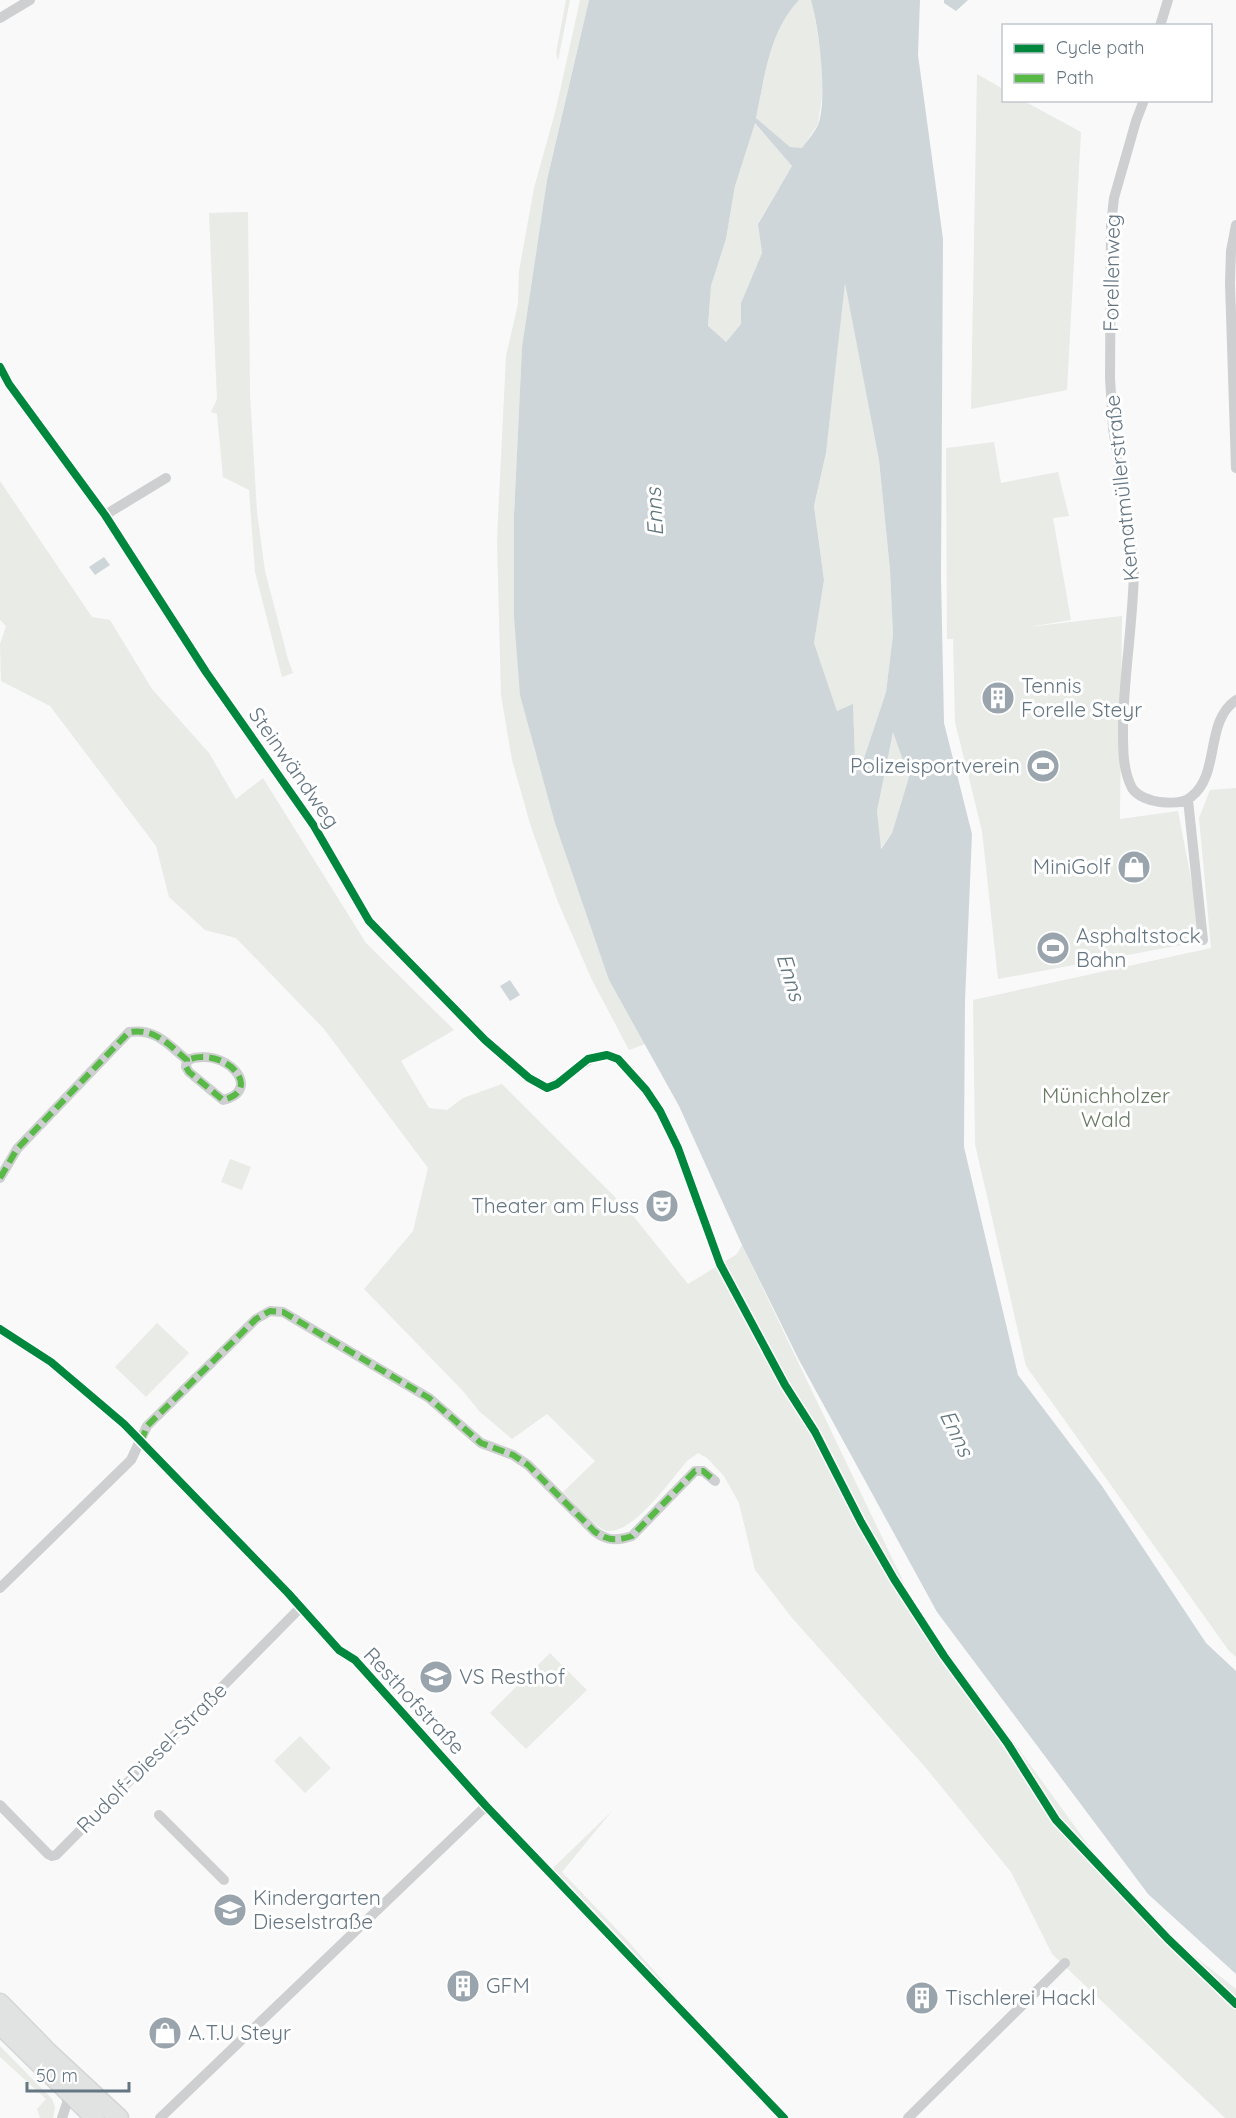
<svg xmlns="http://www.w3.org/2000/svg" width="1236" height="2118" viewBox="0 0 1236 2118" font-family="Quicksand,sans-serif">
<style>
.green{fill:#e8ebe6}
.water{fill:#ced6d9;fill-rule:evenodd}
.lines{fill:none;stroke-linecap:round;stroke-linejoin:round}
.primary-casing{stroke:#d5d6d7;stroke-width:21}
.minor{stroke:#cecfd0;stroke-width:10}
.primary{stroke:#e1e2e2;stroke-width:18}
.quiet{stroke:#58b947;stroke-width:6;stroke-dasharray:12 6;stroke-linecap:butt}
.cycleway-casing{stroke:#fff;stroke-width:11}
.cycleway{stroke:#00873e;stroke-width:8}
.labels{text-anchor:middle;stroke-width:6;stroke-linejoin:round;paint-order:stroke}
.street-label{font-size:21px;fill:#657683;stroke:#fff}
.poi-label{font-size:21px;fill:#657683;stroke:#fff;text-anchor:start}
.park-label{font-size:21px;fill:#687a64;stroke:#fff}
.water-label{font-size:22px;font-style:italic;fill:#60757c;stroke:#fff}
</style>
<rect width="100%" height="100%" fill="#f9f9f9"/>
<!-- green -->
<path class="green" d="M566,0H570L558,61L556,53Z
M580,0H589L547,180L522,347L514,516L609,980L645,1044L629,1050L592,980L558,902L531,827L512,760L501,695L497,540L506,356L518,304L519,271L534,188L556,109Z
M799,0H811L813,5L821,56L823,90L818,124L802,148L790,147L756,118C765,77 769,32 799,0Z
M977,74L1003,89L1004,100L1024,101L1081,132L1067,390L971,409Z
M754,122L792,166L758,223L762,253L741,303V324L726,342L708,327L711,286L726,239L735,186Z
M248,212L250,394L257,512L265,571L288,659L293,673L282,677L255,572L249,490L223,477L217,414L211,412L217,399L209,213Z
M845,281L879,460L890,570L893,635L886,692L861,767L855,761L853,705L837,711L814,643L824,580L814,506L826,453Z
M994,442L1001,483L1058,472L1069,516L1053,518L1071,620L1028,627L1122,616L1120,819L1178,811L1203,941L998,979L982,831L955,722L953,639H947L946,448Z
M0,481L92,617L110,620L152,689L209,753L236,799L263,778L366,943L454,1030L401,1061L429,1108L447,1110L463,1098L502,1084L630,1212L688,1284L737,1254L742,1245L915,1606L1134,1908L1236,1989V2118H1225L1052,1954L1011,1872L926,1768L792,1618L755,1570L739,1503L724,1476L707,1458L698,1453L687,1461C671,1480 630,1539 604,1530C595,1527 571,1500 563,1492L595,1461L547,1414L512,1439L480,1412L462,1390L364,1289L413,1231L428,1168L324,1029L236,938L205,930L169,897L156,846L50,706L1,681L0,644L6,626L0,620Z
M893,730L909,777L892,833L880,849L877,811Z
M1236,788V1657L1229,1651L1026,1366L975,1144L973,1000L1211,948L1199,818L1210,790Z
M230,1159L251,1167L242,1190L221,1182Z
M157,1323L189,1353L146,1397L115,1367Z
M550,1653L587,1690L526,1749L490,1713Z
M300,1736L331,1768L305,1793L274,1761Z
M612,1811L562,1872L628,1941L681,2002L553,1868Z
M0,2046L52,2099L55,2107L53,2118H40L37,2109L46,2099L0,2057Z"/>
<!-- water -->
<path class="water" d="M589,0H799C769,32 765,76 756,118L790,147L802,148C807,141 814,133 818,125C828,99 819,27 811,0H920L918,55L943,239L941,576L944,723L972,834L965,1001L964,1147L1018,1375L1102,1486L1206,1643L1236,1671V1974L1148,1894L937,1612L799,1360L742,1245L679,1106L609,980L555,823L520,695L514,616V516L522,347L547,180ZM755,123L792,166L758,224L762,253L741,303V324L726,342L708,326L711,286L726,239L735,186ZM845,283L879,460L890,570L893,635L886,692L861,767L855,761L853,704L837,711L814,643L824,580L814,506L826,453ZM893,732L909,777L892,833L881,849L877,811Z
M944,0H968L956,11L944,3Z
M104,557L110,565L95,575L89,567Z
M510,980L520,995L510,1001L500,986Z"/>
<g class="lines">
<defs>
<path id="primary" d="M0,2003L49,2053L119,2118
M0,2025L95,2118"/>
</defs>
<!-- primary casing -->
<use href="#primary" class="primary-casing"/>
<!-- minor -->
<path class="minor" d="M0,18L30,0
M1160,26L1168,0
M1144,100L1136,121L1114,198L1111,225L1110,378L1113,428L1134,564C1134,618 1124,671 1123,725C1123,745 1122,769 1132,788C1137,796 1150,801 1160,802C1169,803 1183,804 1191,797C1221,774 1204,722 1236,700
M1236,225L1231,251L1230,283L1236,468
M0,367L9,384L105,515L206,672L314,826L369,921L485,1040L529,1078L547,1088C573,1080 587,1045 618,1059
M105,515L166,478
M1188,800L1203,940
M0,1178L17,1149L129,1032C155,1028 168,1044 187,1060L186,1067L189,1072L223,1100C265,1090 225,1045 187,1060
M0,1329L51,1362L124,1424L288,1593L339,1650L355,1660L486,1806L784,2118
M0,1588L131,1460L147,1426L256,1319L270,1311L283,1312L429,1398L481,1443L513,1455L528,1465L594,1531C607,1541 617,1541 632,1536L695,1471H703L715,1481
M0,1805L48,1854L52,1856L56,1855L301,1607
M159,1815L224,1880
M62,2118L67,2103V2091
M160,2118L486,1806
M908,2118L1065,1963"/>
<!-- primary -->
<use href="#primary" class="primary"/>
<!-- quiet -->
<path class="quiet" d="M0,1178L17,1149L129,1032C155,1028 168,1044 187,1060L186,1067L189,1072L223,1100C265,1090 225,1045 187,1060
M141,1442L147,1426L256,1319L270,1311L283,1312L429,1398L481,1443L513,1455L528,1465L594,1531C607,1541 617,1541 632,1536L695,1471H703L715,1481"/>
<defs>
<path id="cycleway" d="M0,367L9,384L105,515L206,672L314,826L369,921L485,1040L529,1078L547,1088L557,1084L588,1059L607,1055L618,1059L646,1090L660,1111L678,1148L720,1264L785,1385L815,1432L861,1522L894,1579L944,1656L1008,1744L1056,1820L1168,1939L1236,2004
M0,1329L51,1362L124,1424L288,1593L339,1650L355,1660L486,1806L784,2118"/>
</defs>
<!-- cycleway casing -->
<use href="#cycleway" class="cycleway-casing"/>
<!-- cycleway -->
<use href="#cycleway" class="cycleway"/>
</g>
<!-- icons -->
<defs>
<symbol id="building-disc" viewBox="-11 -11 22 22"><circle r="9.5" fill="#99a4ac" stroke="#fff"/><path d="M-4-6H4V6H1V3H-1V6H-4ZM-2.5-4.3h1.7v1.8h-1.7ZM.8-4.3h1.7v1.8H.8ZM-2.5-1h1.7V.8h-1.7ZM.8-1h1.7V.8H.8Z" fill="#fff"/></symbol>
<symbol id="stadium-disc" viewBox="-11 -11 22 22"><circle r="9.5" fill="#99a4ac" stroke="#fff"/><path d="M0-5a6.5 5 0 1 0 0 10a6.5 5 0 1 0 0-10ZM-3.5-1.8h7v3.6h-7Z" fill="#fff"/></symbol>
<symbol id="shop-disc" viewBox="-11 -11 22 22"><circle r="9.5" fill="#99a4ac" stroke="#fff"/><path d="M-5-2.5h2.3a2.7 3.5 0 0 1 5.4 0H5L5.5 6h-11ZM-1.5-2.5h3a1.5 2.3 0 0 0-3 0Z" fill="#fff"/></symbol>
<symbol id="theatre-disc" viewBox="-11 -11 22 22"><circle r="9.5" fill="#99a4ac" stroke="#fff"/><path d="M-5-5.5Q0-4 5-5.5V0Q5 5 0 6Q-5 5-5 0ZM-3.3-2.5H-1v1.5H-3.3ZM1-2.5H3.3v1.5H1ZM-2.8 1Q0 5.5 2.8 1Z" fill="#fff"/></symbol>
<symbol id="school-disc" viewBox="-11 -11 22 22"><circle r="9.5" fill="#99a4ac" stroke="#fff"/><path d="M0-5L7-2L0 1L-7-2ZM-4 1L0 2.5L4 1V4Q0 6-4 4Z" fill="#fff"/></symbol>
</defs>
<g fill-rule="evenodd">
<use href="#building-disc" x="979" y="679" width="38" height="38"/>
<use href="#stadium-disc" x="1024" y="747" width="38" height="38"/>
<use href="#shop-disc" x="1115" y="848" width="38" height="38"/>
<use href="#stadium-disc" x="1034" y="929" width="38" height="38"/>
<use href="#theatre-disc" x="643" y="1187" width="38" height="38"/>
<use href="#school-disc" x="417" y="1658" width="38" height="38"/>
<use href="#school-disc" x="211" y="1891" width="38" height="38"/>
<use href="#building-disc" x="444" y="1967" width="38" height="38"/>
<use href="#building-disc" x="903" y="1979" width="38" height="38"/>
<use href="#shop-disc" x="146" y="2014" width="38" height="38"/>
</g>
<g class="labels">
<!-- street labels -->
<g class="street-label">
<text transform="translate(1112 273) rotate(-89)" y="7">Forellenweg</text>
<text transform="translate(1122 488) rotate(-96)" y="7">Kematmüllerstraße</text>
<text transform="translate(294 768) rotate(55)" y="7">Steinwändweg</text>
<text transform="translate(414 1701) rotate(47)" y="7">Resthofstraße</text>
<text transform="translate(152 1758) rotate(-45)" y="7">Rudolf-Diesel-Straße</text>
</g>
<!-- poi labels -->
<g class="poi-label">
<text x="1021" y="693">Tennis<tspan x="1021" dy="24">Forelle Steyr</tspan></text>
<text x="1020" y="773" text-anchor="end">Polizeisportverein</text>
<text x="1111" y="874" text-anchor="end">MiniGolf</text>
<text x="1076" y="943">Asphaltstock<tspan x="1076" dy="24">Bahn</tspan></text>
<text x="639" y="1213" text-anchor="end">Theater am Fluss</text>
<text x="459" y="1684">VS Resthof</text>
<text x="253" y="1905">Kindergarten<tspan x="253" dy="24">Dieselstraße</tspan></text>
<text x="486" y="1993">GFM</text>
<text x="945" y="2005">Tischlerei Hackl</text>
<text x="188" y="2040">A.T.U Steyr</text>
</g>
<!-- park labels -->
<g class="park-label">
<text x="1106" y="1103">Münichholzer<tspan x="1106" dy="24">Wald</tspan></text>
</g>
<!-- water labels -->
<g class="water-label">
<text transform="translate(654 512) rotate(-93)" y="8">Enns</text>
<text transform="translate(791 977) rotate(73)" y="8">Enns</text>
<text transform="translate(957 1433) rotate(64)" y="8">Enns</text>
</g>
</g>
<!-- legend -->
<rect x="1002" y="24" width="210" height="78" fill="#ffffff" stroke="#c1c8cd" stroke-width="1.5"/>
<rect x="1014" y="44" width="30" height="9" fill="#00873e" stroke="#c1c8cd" stroke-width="1.5"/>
<text x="1056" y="54" font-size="18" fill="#657683">Cycle path</text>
<rect x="1014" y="74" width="30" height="9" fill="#58b947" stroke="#c1c8cd" stroke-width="1.5"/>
<text x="1056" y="84" font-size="18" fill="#657683">Path</text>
<!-- scale -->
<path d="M27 2082v9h102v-9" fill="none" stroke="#657683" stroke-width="3"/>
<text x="36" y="2082" font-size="18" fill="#657683" stroke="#ffffff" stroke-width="4.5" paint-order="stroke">50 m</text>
</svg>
